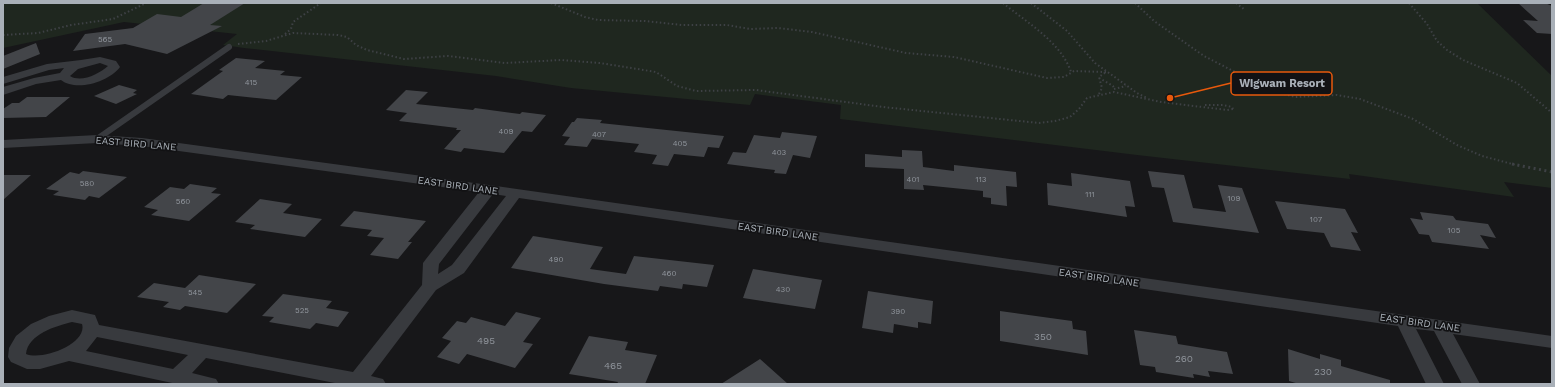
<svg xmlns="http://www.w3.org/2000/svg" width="1555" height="387" viewBox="0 0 1555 387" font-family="'Work Sans',sans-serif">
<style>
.green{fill:#1f271f}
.building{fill:#434549}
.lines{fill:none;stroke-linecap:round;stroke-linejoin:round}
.path-far1{stroke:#3e4145;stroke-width:2;stroke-dasharray:1.5 2.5;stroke-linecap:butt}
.path{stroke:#3e4145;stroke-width:3;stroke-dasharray:2 3.5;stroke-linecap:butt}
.lane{stroke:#383a3e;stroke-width:6}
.street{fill:#383a3e;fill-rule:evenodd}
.labels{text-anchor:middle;stroke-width:3.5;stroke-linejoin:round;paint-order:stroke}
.number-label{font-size:8px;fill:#90959c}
.street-label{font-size:10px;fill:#a9b0b8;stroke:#121214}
.near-number-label{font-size:10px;fill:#90959c}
.leader{fill:none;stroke:#e8590c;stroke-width:1.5}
.callout-dot{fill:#e8590c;stroke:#121214;stroke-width:1.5}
.callout{fill:#121214;stroke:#e8590c;stroke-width:1.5}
.callout-label{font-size:11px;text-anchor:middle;font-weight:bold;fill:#a9b0b8}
</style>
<rect width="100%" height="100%" fill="#171719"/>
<!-- green -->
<path class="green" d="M3,3H1477L1552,76V188L1504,182L1514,197L1349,174L1350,179L1137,155L840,119L841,105L755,94L750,105L571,88L496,76L244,48L223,45L237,34L124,22L3,48Z"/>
<!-- building -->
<path class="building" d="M204,3H245L210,25L222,26L167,54L125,44L73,51L85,34L133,28L157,14L181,17Z
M1518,3H1545L1552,6V34L1537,33L1523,20L1538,21Z
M36,43L40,54L3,69V56Z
M236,58L265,61L255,68L285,71L280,75L302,77L276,100L228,95L223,99L191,94L223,71L219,70Z
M119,85L137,90L133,93L137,94L116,104L94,96Z
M406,90L428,92L407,113L386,110Z
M27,97H70L46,117L3,118V109L12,103H19Z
M416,104L473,110L475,108L520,114L522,112L546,115L532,132L522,131L504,153L464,148L461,152L444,149L461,130H456L457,128L399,121Z
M577,118L602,120L600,123L724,136L719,148L708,147L704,157L674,154L668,166L652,164L657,155L634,152L639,144L592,139L587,147L564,145L570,137L562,136L572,122H574Z
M782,132L817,136L810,158L793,155L786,174L774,173L775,170L727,164L733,152L746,153L754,135L780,138Z
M902,150L922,151L923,167L954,171V165L1016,172L1017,187L1006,186L1007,206L991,204V198L983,197V191L923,185L924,190L904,189V169L865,167V154L902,157Z
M83,171L127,177L99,198L89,196L85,200L53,195L59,191L46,189L70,172L79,174Z
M1148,171L1184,175L1193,208L1226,212L1218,185L1242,188L1259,233L1173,222L1164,188L1152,187Z
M1071,173L1130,181L1135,207L1125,206L1127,217L1048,205L1047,183L1072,186Z
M3,175H31L3,200Z
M190,184L217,188L211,193L221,194L189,221L151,215L158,210L144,207L170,187L184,189Z
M260,199L292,204L283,213L322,219L305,237L250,229L255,225L235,222Z
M1275,201L1345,209L1358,233L1351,232L1361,251L1331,247L1324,233L1287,229Z
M354,211L426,221L408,242H412L398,259L370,255L384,238L367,236L372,230L340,226Z
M1420,212L1453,216L1456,220L1488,224L1496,238L1480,235L1489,249L1432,242L1429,235L1419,234L1410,218L1423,220Z
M533,236L603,247L590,269L626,274L634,256L714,265L707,287L683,284L682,289L660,286L658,291L604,284L511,268Z
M753,269L822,280L815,309L743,298Z
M199,275L256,284L227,313L185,306L180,310L163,307L169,302L137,297L154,283L185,288Z
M868,291L933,301L931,324L918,322V328L894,324L893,333L862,328Z
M283,294L332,301L326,308L349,312L338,327L316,323L310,329L269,322L274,317L262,316Z
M1000,311L1072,321L1073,329L1086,331L1088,355L1000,341Z
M516,312L541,318L523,342L533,344L515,368L467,354L459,364L437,357L451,341L442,338L457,321L466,323L471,317L505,326Z
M1134,330L1176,336L1178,344L1227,352L1233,374L1208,371L1210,377L1193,374L1194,378L1156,372L1155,367L1140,365Z
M589,336L628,342L625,350L657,355L645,384H617L618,382L569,374Z
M1288,349L1320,359V354L1341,360V366L1390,380V384H1299L1289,381Z
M760,359L788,384H721Z"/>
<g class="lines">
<!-- path-far1 -->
<path class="path-far1" d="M551,3L585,17L598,20L645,21L682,25H727L750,29L778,28L812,32L906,53L954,57L1047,78L1064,77L1074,71L1106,72
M1003,3C1026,22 1061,42 1071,72
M1031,3L1067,31L1095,63L1137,93L1147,98
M1135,3L1154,21L1204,56L1239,74L1284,94L1295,97L1337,95L1360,99L1413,119L1457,145L1482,156L1516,165
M1236,3L1245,10
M1409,3L1427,24L1437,41L1447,50L1463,60L1517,83L1552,113
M285,34L291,29L293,22L321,3
M3,35L38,33L71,25L113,19L146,3
M238,44L266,41L293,33L338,35L347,37L356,45L367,50L404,59L448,56L505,63L561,60L600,63L656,72L677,86L696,91L756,90L883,107L1039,123L1055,121L1070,117L1079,109L1087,98L1114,92L1161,102L1227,110L1233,109
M1099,78L1113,86L1114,89
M1114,89L1126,86
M1099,94L1102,88L1099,77L1106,72
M1205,105H1223L1232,107L1233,109"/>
<!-- path -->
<path class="path" d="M1512,164L1552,172"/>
<!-- lane -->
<path class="lane" d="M97,139L229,47"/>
<!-- street -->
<path class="street" d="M100,57L116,61L120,67C109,82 76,92 61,80L36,84L3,95V87L34,78L60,73L64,68L49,70L3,84V77L47,64L81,60ZM100,63L108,66C99,74 81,83 70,76L78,69Z
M97,135L142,138L489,185L1552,336V348L1453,334L1480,384H1462L1434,331L1416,329L1444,384H1426L1398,326L519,198L464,273L436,290L371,376L383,379L386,384H340L206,358L192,373L216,379L219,384H177L69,361L40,369H27L11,362L8,357L9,348L16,336L31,324L49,316L72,310L95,315L99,325L353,372L422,285L423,263L426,259L479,192L142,146L97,143L3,148V140ZM493,194L506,196L452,265L438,274L439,264ZM72,322L82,324C88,344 42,361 26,354C28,334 56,326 72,322ZM97,337L188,355L173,369L86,351Z"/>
</g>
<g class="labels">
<!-- number labels -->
<g class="number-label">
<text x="105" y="42">565</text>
<text x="251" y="85">415</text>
<text x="506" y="134">409</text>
<text x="599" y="137">407</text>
<text x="680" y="146">405</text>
<text x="779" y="155">403</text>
<text x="913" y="182">401</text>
<text x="981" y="182">113</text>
<text x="87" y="186">580</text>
<text x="1090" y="197">111</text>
<text x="1234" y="201">109</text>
<text x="183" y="204">560</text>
<text x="1316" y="222">107</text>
<text x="1454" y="233">105</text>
<text x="556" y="262">490</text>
<text x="669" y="276">460</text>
<text x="783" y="292">430</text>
<text x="195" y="295">545</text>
<text x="302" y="313">525</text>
<text x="898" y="314">390</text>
</g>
<!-- street labels -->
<g class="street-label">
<text transform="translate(136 143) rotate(5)" y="4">EAST BIRD LANE</text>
<text transform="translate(458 185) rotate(8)" y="4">EAST BIRD LANE</text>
<text transform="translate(778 231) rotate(8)" y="4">EAST BIRD LANE</text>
<text transform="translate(1099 277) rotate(8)" y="4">EAST BIRD LANE</text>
<text transform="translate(1420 322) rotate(8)" y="4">EAST BIRD LANE</text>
</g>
<!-- near-number labels -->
<g class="near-number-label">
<text x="1043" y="340">350</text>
<text x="486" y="344">495</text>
<text x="1184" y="362">260</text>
<text x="613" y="369">465</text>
<text x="1323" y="375">230</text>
</g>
</g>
<!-- callouts -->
<path class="leader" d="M1170 98L1231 83"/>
<circle class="callout-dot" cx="1170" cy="98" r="4"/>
<rect class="callout" x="1231" y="72" width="101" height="23" rx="4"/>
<g class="callout-label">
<text x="1282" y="87">Wigwam Resort</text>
</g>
<!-- border -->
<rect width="1555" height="387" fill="none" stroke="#a9b0b8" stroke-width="8"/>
</svg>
